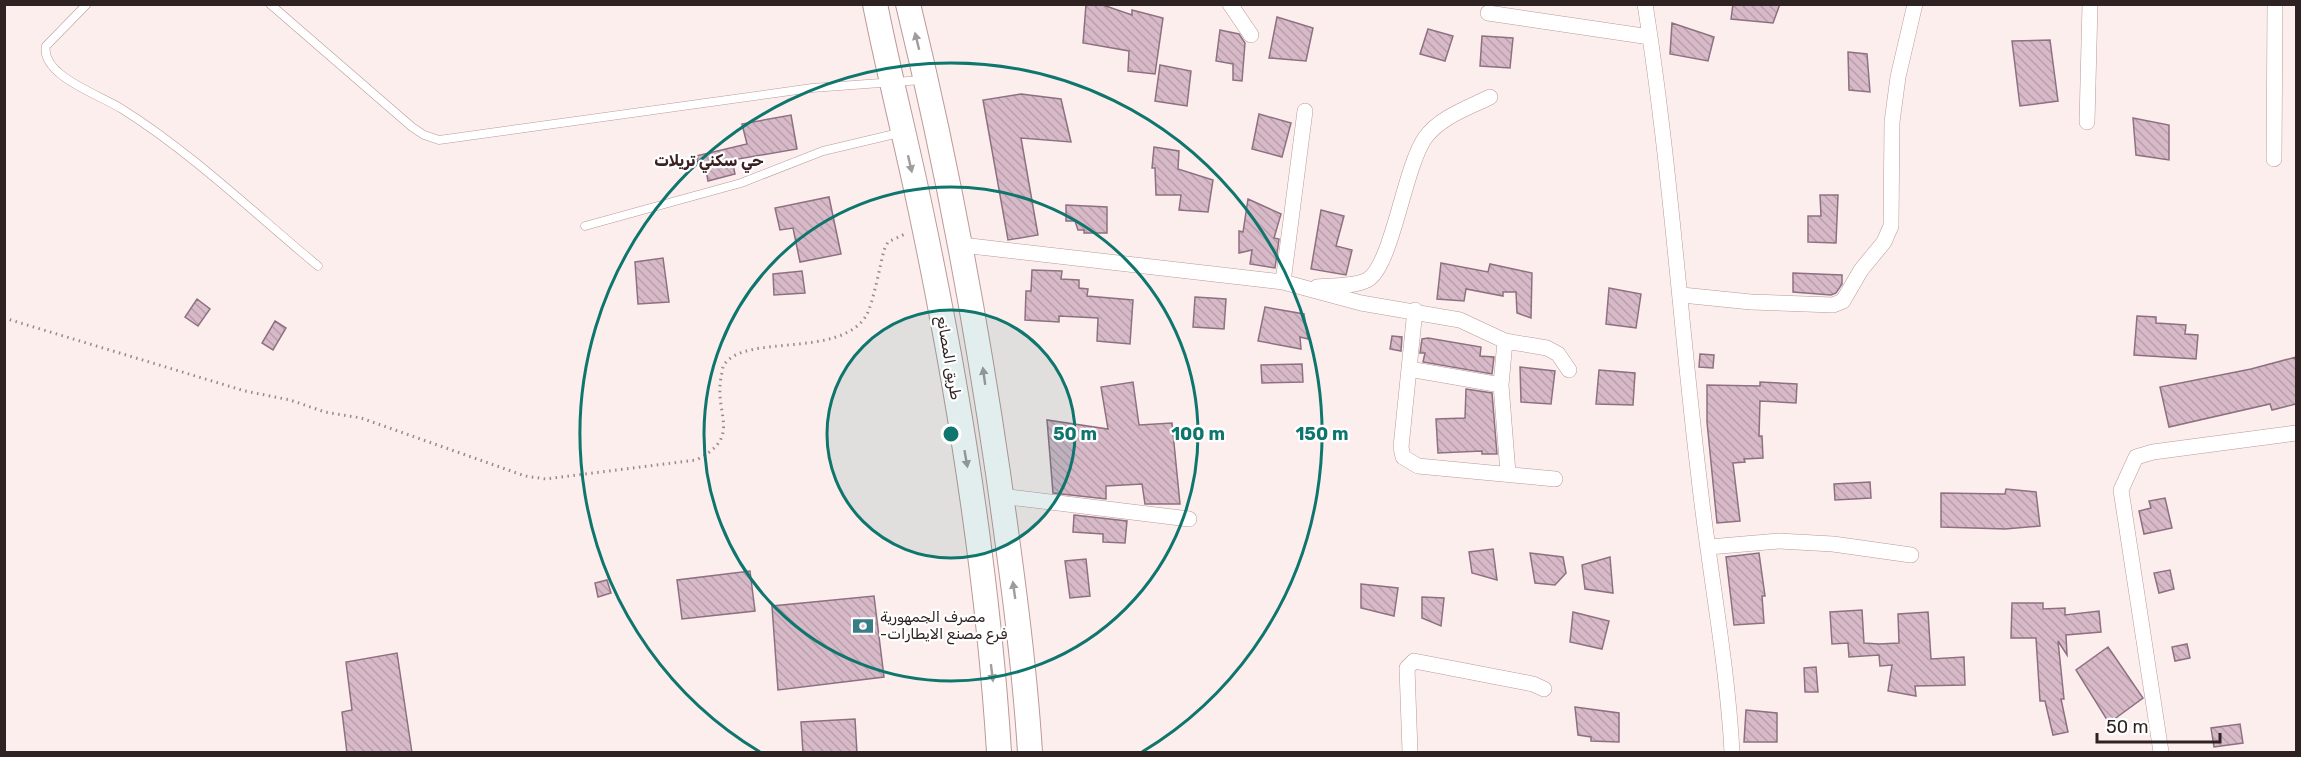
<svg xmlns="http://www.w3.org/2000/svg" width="2301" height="757" viewBox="0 0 2301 757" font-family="Rubik,Vazirmatn,sans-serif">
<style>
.building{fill:url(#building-back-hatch);stroke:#8d7180;stroke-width:1.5}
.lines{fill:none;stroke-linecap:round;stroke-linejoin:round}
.lane-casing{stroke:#bb9998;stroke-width:9}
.street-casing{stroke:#bb9998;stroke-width:16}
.primary-casing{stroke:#bb9998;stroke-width:26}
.path{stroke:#988a8a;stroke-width:3;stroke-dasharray:1.5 4.5;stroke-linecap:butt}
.lane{stroke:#fff;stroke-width:8}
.street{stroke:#fff;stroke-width:15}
.primary{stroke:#fff;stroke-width:24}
.oneway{fill:#a19c9c}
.ring{fill:none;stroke:#0f766e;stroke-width:3}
.labels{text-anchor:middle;stroke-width:4.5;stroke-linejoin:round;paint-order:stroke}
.street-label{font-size:15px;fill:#2f2222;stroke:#fff}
.poi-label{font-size:15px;fill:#2f2222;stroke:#fff;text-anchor:start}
.neighbourhood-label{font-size:16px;font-weight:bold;fill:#3b2121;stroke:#fff}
.centre{fill:#0f766e;stroke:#fff;stroke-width:3}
.ring-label{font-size:18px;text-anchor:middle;font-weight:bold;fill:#0f766e;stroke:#fff;stroke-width:4.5;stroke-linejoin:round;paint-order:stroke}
</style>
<defs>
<pattern id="building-back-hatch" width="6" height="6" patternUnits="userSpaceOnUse" patternTransform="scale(1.5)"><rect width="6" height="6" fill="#d7b9c8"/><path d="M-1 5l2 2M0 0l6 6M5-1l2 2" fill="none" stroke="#b99fac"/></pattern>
</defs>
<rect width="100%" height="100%" fill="#fdeeee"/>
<!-- building -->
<path class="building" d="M1086,4H1100L1132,15V10L1163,18L1155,74L1128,71L1129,51L1083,43Z
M1733,4H1780L1773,23L1731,19Z
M1277,17L1313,28L1306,61L1269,58Z
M1672,23L1714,37L1708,61L1670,54Z
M1428,29L1453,36L1445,61L1420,54Z
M1220,30L1239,34L1245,43L1242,81L1233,80V64L1216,61Z
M1482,36L1513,38L1510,68L1480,66Z
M2050,40L2058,101L2020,106L2012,41Z
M1848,52L1867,54L1870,92L1849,90Z
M1160,65L1191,71L1187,106L1155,101Z
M1021,94L1061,99L1071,142L1021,138L1038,235L1008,240L983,100Z
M1259,114L1291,123L1282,157L1252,149Z
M791,115L797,149L732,160L735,174L708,181L705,165L699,166L696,156L747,144L742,124Z
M2133,118L2169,125V160L2136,155Z
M1154,147L1179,151L1178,169L1213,180L1208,212L1179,210L1181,195H1156L1155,168H1152Z
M1820,195H1838L1836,243L1808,242V216H1821Z
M829,197L841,254L800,262L793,228L780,230L775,208Z
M1248,199L1281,214L1274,238L1279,239L1275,268L1250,264L1252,250L1239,253V231L1243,232Z
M1066,205L1107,207V233H1084V230H1078L1075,221H1066Z
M1321,210L1344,216L1336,246L1352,250L1346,275L1311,269Z
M663,258L669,302L638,304L635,262Z
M1441,263L1488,272L1490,264L1532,273L1531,318L1517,313L1516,292H1503V296L1466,289L1464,301L1437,299Z
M1032,270L1062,271L1061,279L1079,280V288L1088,289L1087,296L1133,300L1130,344L1097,341L1098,318L1059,316V322L1025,320L1026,291H1031Z
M802,271L805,293L774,295L773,274Z
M1793,273L1842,275V284L1836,293L1831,295L1793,292Z
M1609,288L1641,294L1636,328L1606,324Z
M1195,297L1226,299L1224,329L1193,327Z
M197,299L210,309L198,326L185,317Z
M1265,307L1304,314L1308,339L1300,337L1301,349L1258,341Z
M2137,316L2156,317V323L2186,325L2185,334L2198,335L2196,359L2134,355Z
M275,321L286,328L273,350L262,343Z
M1392,336L1402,337L1401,351L1390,349Z
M1428,338L1481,347L1480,356L1494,357L1492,374L1423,362L1425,353H1420L1422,339Z
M1700,354L1714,355L1713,368L1699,367Z
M2296,357V404L2272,410L2270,404L2169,427L2160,387L2251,369Z
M1302,364L1303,382L1262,383L1261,365Z
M1520,367L1555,371L1551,404L1521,402Z
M1599,370L1635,373L1633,405L1596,404Z
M1133,382L1139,425L1172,423L1180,504H1145L1142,484L1106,486V499L1053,493L1047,420L1108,429L1101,387Z
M1760,382L1797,384L1796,403L1760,401L1759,436H1762L1763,458L1744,459L1745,462L1733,463L1740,521L1717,523L1707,422V385L1760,386Z
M1466,389L1492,393L1497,454H1482V451L1438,453L1436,419L1465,418Z
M1870,482L1871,498L1835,500L1834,484Z
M2006,489L2036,492L2040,526L2005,529L1941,527V493L2005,494Z
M2165,498L2172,528L2144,534L2139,511L2151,508L2149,501Z
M1074,515L1127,521L1125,543L1103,542V534L1073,532Z
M1493,549L1497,580L1472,573L1469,552Z
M1530,553L1563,557L1566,573L1555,585L1535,583Z
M1759,553L1765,596H1762L1764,623L1734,625L1726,557Z
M1610,557L1613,593L1585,589L1582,565Z
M1086,559L1090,596L1070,598L1065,561Z
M2170,570L2174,589L2159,593L2154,573Z
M750,571L755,611L682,619L677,580Z
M607,580L611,593L598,597L595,583Z
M1361,584L1398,588L1394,616L1361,608Z
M874,596L884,677L778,690L772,606Z
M1422,597L1444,598L1441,626L1422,618Z
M2012,603H2043V609L2065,608V615L2099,611L2101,632L2066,635L2067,655L2058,641L2064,699H2061L2068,732L2053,735L2045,701H2040L2036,638H2011Z
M1862,610L1864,643L1879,644L1899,643L1898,614L1928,612L1931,659L1964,657L1965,685L1915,686L1916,696L1888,691L1892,665L1880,666L1879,655L1849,657L1848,643L1832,644L1830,612Z
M1573,612L1609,621L1602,649L1570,642Z
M2187,644L2190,658L2175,661L2172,647Z
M2108,647L2143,698L2109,723L2076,670Z
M397,653L412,753H347L342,712L352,710L346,662Z
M1816,667L1818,692H1805L1804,668Z
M1575,707L1619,713V742L1591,741V737L1578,735Z
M1746,710L1777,713V742H1744Z
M855,719L857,753H803L801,722Z
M2240,724L2243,743L2214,747L2211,728Z"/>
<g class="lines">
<defs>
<path id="lane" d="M87,4L46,46C40,75 100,95 122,109C192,153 254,213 318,266
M270,4L412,127L424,135L439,140L812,88L922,80
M585,226L741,183L823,151L899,133"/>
<path id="street" d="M1230,4L1251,35
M1645,4C1670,161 1680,320 1699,478C1709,570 1727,660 1732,752
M1488,13L1650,37
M2087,122L2090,4
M2274,159L2275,4
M962,245L1283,282L1361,303L1460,320L1505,341L1547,348L1558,354L1569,370
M1283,282L1305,111
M1317,287C1332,285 1354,287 1367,280C1392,267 1404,168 1425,138C1440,117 1468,108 1490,97
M1682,295L1751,302L1833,305L1843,301L1861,270L1884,242L1891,226L1892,122L1898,77L1915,4
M1415,310L1401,447L1403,457L1418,466L1555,479
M1505,341L1501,385L1508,473
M1409,369L1501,385
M1001,496L1189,519
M1709,547L1779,541L1833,544L1911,555
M1410,752L1407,668L1414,661L1533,684L1544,689
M2161,752L2121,490L2136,457L2153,452L2296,433"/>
<path id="primary" d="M875,4C890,79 909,152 924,226C960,399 988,576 999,752
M908,4C946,160 975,315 998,473C1011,566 1024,659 1030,752"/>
</defs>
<!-- lane casing -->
<use href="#lane" class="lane-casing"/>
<!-- street casing -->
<use href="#street" class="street-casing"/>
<!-- primary casing -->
<use href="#primary" class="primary-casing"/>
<!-- path -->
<path class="path" d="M4,318L245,391L290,400L325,412L361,418L525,476L546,479L696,460C743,437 714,415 721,378C722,374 722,368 724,365C744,333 839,359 866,316C873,304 880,266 884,250L888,242L905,234"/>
<!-- lane -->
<use href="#lane" class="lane"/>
<!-- street -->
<use href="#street" class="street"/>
<!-- primary -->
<use href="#primary" class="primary"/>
</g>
<!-- one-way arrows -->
<defs><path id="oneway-solid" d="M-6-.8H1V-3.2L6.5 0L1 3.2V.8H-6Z" transform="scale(1.5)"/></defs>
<g class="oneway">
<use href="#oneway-solid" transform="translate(917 41) rotate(-104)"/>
<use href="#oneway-solid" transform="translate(910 164) rotate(77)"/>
<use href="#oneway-solid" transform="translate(984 376) rotate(-98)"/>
<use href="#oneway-solid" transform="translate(966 459) rotate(80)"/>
<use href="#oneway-solid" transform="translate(1014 590) rotate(-98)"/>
<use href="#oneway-solid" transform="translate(992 673) rotate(83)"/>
</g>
<!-- distance rings -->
<circle cx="951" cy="434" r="124" fill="#0f766e" fill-opacity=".12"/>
<g class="ring">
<circle cx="951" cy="434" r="124"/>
<circle cx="951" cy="434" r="247"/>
<path d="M760 752A371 371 0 1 1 1142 752"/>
</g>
<!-- icons -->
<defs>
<symbol id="bank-bare" viewBox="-9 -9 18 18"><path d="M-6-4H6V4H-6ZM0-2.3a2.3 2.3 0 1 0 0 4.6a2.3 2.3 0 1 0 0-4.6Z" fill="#377e87" stroke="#fff" stroke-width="2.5" paint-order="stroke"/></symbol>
</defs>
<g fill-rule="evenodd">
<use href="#bank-bare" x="848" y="611" width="30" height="30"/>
</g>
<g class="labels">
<!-- street labels -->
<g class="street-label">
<text transform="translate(949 358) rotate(80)" y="5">طريق المصانع</text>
</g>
<!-- poi labels -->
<g class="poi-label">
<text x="880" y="622">مصرف الجمهورية<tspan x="880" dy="17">-فرع مصنع الايطارات</tspan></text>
</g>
<!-- neighbourhood labels -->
<g class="neighbourhood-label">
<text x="709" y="166">حي سكني تريلات</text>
</g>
</g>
<circle cx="951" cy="434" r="9" class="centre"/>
<g class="ring-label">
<text x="1075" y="440">50 m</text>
<text x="1198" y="440">100 m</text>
<text x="1322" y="440">150 m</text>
</g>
<!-- border -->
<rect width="2301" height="757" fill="none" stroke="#2f2222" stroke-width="12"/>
<!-- scale -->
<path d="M2097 733v9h123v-9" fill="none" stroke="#2f2222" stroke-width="3"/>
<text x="2106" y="733" font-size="18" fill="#2f2222" stroke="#ffffff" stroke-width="4.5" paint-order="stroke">50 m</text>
</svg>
